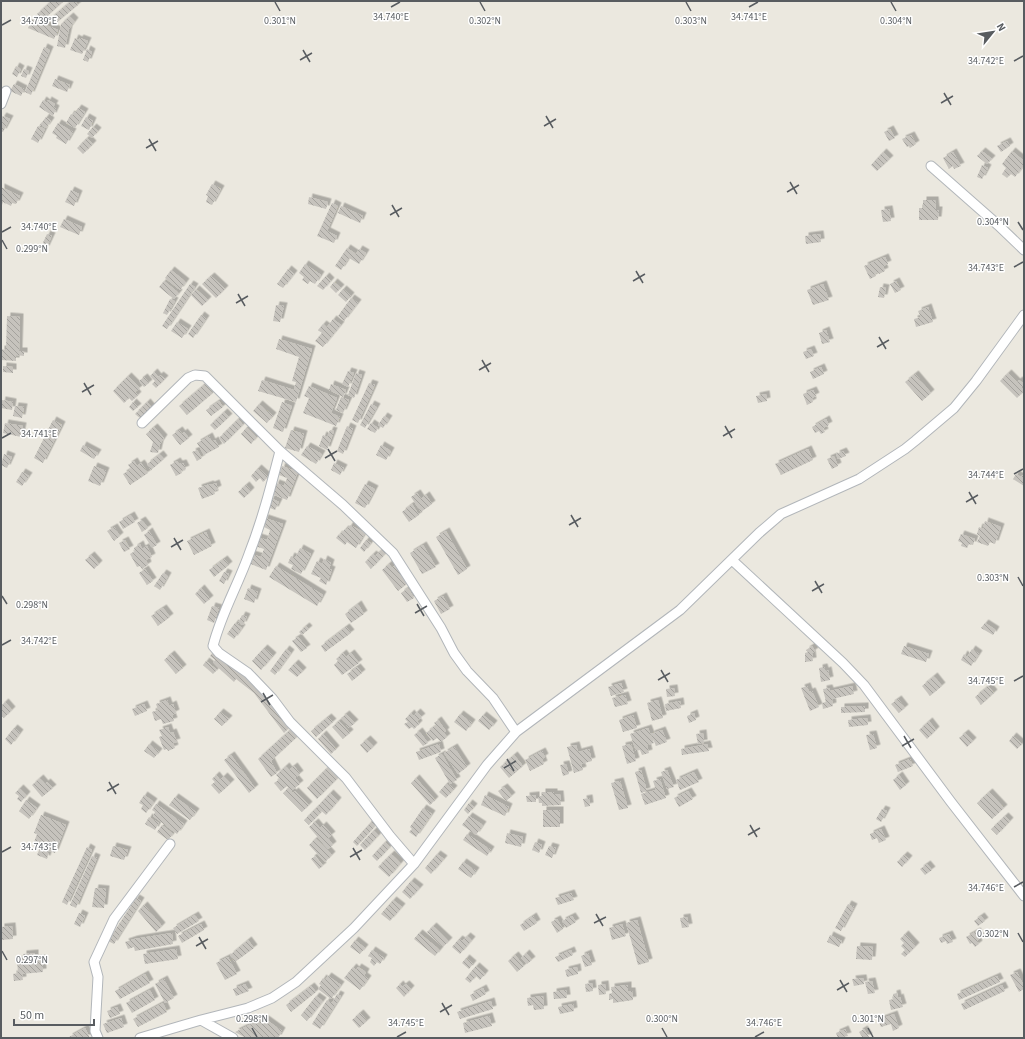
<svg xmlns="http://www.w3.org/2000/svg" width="1025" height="1039" viewBox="0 0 1025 1039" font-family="'Source Sans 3',sans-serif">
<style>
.building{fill:url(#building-back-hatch);filter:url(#shadow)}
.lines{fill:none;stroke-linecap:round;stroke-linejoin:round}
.street-casing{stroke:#b2b6ba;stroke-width:11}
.street{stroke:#fff;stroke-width:9}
.ticks{fill:none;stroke:#585c60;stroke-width:1.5}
.ticks-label{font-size:10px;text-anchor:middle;fill:#585c60;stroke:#fff;stroke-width:3;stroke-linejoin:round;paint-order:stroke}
</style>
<defs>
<pattern id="building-back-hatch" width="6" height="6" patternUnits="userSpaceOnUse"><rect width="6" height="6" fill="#c6c3bd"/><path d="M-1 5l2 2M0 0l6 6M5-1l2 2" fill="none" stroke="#a4a29d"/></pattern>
<filter id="shadow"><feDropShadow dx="3.5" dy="-3.5" stdDeviation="0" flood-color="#0004"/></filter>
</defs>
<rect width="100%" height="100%" fill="#ebe8df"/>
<!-- building -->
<path class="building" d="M51,1H64L43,20L37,14Z
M71,1H75L78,5L55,24L50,19Z
M70,16L75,21L69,29L65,48L57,46L61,24Z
M32,19L58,30L54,39L28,28Z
M75,38L79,40L80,38L88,41L82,54L70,50Z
M44,47L50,50L31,95L25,92Z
M87,49L92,52L88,62L83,60Z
M16,66L21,69L17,77L12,74Z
M24,69L29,71L26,78L21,76Z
M55,79L70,85L67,92L52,86Z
M14,84L24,89L21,96L10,91Z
M43,100L47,103L48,100L55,104L53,107L56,109L53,116L39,107Z
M78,108L85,112L75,128L66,123L71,114L73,115Z
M3,116L10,119L3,132L1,131V119Z
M46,117L51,121L46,128L40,125Z
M86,117L93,121L89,130L81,126Z
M58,123L73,132L66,144L56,138L57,136L52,133Z
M38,126L45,129L38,143L31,139Z
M93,127L98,131L92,138L87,134Z
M890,129L895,138L889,141L884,132Z
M911,135L916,144L910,148L909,146L907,147L902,139Z
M87,138L93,144L83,154L77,148Z
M1007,141L1010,146L1001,152L997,146Z
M982,151L992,159L987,164L977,156Z
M1012,151L1024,161V165L1015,177L1011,174L1007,178L1002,174L1006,168L1002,164Z
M883,152L890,159L877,171L871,165Z
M953,152L961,166L954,169L953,166L949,169L943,158Z
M982,165L988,168L982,179L977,177Z
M212,184L221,189L212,205L206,202L208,196L206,195Z
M1,187L20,196L16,204L12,203L11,206L3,202L1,208Z
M71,190L79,194L74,206L65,202Z
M309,197L328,202L326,209L308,204Z
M923,200H935L936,210H939L938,220H919V208H923Z
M332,203L338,206L327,231L337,236L334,243L317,236Z
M341,206L363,216L360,223L338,213Z
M889,209L891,221L883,222L881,210Z
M64,219L82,227L79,235L60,227Z
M47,234L52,236L46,249L41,247Z
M820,234L821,242L806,244L805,236Z
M347,248L356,254L359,249L366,253L359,264L349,258L341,270L335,266Z
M885,257L888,264L883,266L885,271L879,274L878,272L874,274L876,276L870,279L864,266Z
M305,264L321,275L315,284L310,281L308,284L302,280L304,277L299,273Z
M288,269L294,274L283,288L277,284Z
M171,270L186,282L180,290L165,278Z
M211,276L225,289L216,298L202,284Z
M326,276L331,281L323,290L317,286Z
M164,281L179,293L174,299L159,287Z
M896,281L901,290L895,293L890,284Z
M334,282L341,288L336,293L330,287Z
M190,284L195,287L167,329L162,326Z
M823,284L829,300L813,305L807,290Z
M880,287L886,288L884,298L878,297Z
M196,289L208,300L202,306L191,295Z
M343,289L351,296L346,302L338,295Z
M351,298L358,303L344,321L338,316Z
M170,299L175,301L167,315L163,313Z
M276,305L284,306L280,322L273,321Z
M928,307L933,322L916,327L914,319L921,317L918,311Z
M201,315L206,319L193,338L188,334Z
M7,316L20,317L19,351H24V356L16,355V361L1,360V349L6,350Z
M333,319L341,325L323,347L315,341L322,333L318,330L323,324L327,327Z
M177,322L188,329L182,338L171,331Z
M826,330L830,342L822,344L819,333Z
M279,339L312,349L296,402L258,391L262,380L294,390L296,382L292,381L299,357L276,349Z
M811,349L814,356L806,359L803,352Z
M3,366L13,367V373L3,372Z
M821,367L824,374L813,379L810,372Z
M348,371L354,373L348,387L342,384Z
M154,372L158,377L160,375L165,379L156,388L152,384L155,381L150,376Z
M356,373L362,375L354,398L348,395Z
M1008,373L1017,382L1019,380L1024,384L1021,387L1024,391L1017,398L1000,381Z
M915,374L931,393L922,401L905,382Z
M128,376L140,388L135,392L138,395L132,401L129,398L124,403L113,391Z
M144,377L149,383L144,387L139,381Z
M369,383L375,385L358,423L352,420Z
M205,384L213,393L187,415L179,406Z
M331,384L346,390L343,397L329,390Z
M309,386L337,398L331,413L340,417L336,426L303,413L309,398L304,396Z
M813,390L816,396L812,398L813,402L807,405L803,394Z
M766,394L767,401L758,403L756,396Z
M341,397L349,400L343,413L336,410Z
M2,400L13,402L12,410L1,408Z
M219,401L223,407L211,416L206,410Z
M133,402L138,407L133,411L129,407Z
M147,402L152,408L141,419L135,414Z
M282,402L292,406L283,432L273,428Z
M259,404L273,416L267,423L253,411Z
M371,404L377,407L365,428L360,425Z
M15,406L24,407L22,418L13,416Z
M224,412L229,417L215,430L210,425Z
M384,416L389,419L383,428L378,425Z
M238,419L243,425L224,444L219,438Z
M826,419L829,425L823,428L825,432L821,434L819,431L815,433L812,427Z
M53,420L62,425L43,463L34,458Z
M5,423L23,426L21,437L3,433Z
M371,423L378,428L375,433L367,429Z
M347,426L353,429L343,454L337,451Z
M154,427L164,438L160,444L158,453L150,452L153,442L146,434Z
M247,427L257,437L251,444L241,434Z
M179,430L182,434L184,432L189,438L180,445L172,435Z
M291,430L304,434L299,452L285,448Z
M330,430L334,431L327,450L319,446L323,435L327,437Z
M209,436L212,442L215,440L219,447L204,455L197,443Z
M83,445L98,453L94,459L80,451Z
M381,445L391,451L386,460L376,455Z
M307,446L322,454L316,464L301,455Z
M808,449L813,460L781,475L775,464Z
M197,450L202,458L197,461L192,452Z
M843,451L846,456L838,459L836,454Z
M4,454L12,457L7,468L1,465Z
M160,454L164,459L151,470L147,464Z
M834,456L838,466L832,469L827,459Z
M134,461L137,466L141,463L148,473L130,485L123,474L131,469L128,465Z
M177,461L179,464L183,463L186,469L181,471L182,473L176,476L170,465Z
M334,463L344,468L340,475L331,470Z
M94,466L106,471L100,486L88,481Z
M282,466L298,472L287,500L272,494L276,483L284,486L287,478L279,475Z
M258,468L268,477L263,482L260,478L256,482L251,476Z
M22,472L29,476L22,486L16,482Z
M1016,474L1021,477L1022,475L1024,476V486L1013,479Z
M216,483L218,489L214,491L215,494L202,499L198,488L210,484L211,485Z
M365,484L375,489L365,508L355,503Z
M246,485L251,491L244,498L238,492Z
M417,493L421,499L426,495L432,504L421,512L411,497Z
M271,498L279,502L275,510L268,507Z
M412,504L419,515L409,522L402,512Z
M131,515L135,522L123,529L119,522Z
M265,518L283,524L266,570L248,563L251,554L261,557L264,549L255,546L258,537L267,540L270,530L262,526Z
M142,520L148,528L142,532L137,523Z
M985,521L1001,527L995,544L990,542L988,546L977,542L980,536L977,534L979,527L983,529Z
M350,525L365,533L356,548L347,542L345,545L336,538L339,534L340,535L345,529L347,530Z
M114,527L120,536L114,541L107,531Z
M149,531L157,545L152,548L144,535Z
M446,531L467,569L458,575L436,537Z
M206,532L212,546L194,555L187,541Z
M961,534L975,539L973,545L969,544L967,548L961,546L962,543L958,541Z
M125,540L130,549L124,552L119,543Z
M366,540L371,543L364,552L360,548Z
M140,544L142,549L147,546L152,557L146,560L148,565L142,569L140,566L137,567L130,554L135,551L134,548Z
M423,545L436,567L422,574L410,553Z
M300,548L311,554L301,574L291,569L293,565L288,563L291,556L295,558Z
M382,549L386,553L371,569L365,562L373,554L375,556Z
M91,555L99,564L94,569L85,560Z
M224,559L229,565L214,577L209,570Z
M324,559L331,563L329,569L332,570L326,585L319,581L321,578L311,574L317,561L322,564Z
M389,564L392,568L395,565L408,583L398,591L382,570Z
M276,566L323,595L317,606L269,577Z
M145,569L153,581L147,585L139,573Z
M224,572L229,574L224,584L219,581Z
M163,573L168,576L160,590L154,586Z
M201,588L210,599L204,604L195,594Z
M248,588L258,592L254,603L244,599Z
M408,588L414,598L407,602L401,593Z
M443,596L450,609L441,614L434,601Z
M358,604L364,614L351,623L345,614Z
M212,606L219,608L214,623L207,620Z
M163,608L170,617L158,626L151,616Z
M242,615L247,617L243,625L238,623Z
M235,623L242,628L234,639L227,634Z
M985,623L996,630L993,635L981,628Z
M306,626L309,629L302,635L299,632Z
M346,627L351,633L325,652L321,646Z
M298,637L307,648L301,652L292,641Z
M812,646L815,651L812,653L813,661L805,662V653L808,652L806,650Z
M904,646L929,654L926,662L901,654Z
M264,648L273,656L261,670L252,661Z
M286,649L291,653L275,675L270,671Z
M972,649L979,654L971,666L961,660L964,654L967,657Z
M213,652L241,673L260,689L289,728L284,733L254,693L236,679L234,682L213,663L215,660L210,656Z
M343,653L346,657L351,653L359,663L342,675L334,665L338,661L336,659Z
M171,654L183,668L176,674L164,660Z
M206,661L217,670L213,674L203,665Z
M295,663L303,671L297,677L288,670Z
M357,667L362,673L352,681L347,674Z
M824,667L825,671L828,670L830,680L821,682L819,668Z
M934,676L942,686L930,696L922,686Z
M621,683L624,692L611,696L608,687Z
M807,686L809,692L812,691L819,707L810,711L801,688Z
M852,686L854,694L832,699L833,706L823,709L822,703L826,702L823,689L829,688L830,691Z
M988,686L994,693L981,705L975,697Z
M674,688L675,696L667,697L666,689Z
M625,695L628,704L615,707L612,698Z
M898,699L905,708L899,713L891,704Z
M167,700L169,706L173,704L176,713L172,715L174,721L163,724L161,719L155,721L152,712L158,710L156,704Z
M658,700L663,718L652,721L647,703Z
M680,701L681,708L666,711L665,704Z
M5,702L12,710L4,718L1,715V706Z
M144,704L147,711L135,716L132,709Z
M865,706V712L841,713V707Z
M220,712L229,719L222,726L214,719Z
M417,712L422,717L417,721L419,724L414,729L412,727L409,729L404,724L408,722L405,719L411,713L413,716Z
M694,713L696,720L689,723L687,716Z
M346,714L355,723L349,728L341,718Z
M460,714L472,723L466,731L454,722Z
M483,715L494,724L489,730L478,721Z
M633,715L637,728L623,732L619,720Z
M328,717L333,722L316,737L311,731Z
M867,718L868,725L849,727L848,720Z
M438,720L446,731L444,733L447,737L441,742L437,738L433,741L426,733L436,725L434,723Z
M339,721L350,733L343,739L332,727Z
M929,721L936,730L927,739L919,730Z
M168,727L170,733L173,732L177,742L173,743L175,748L168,751L167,749L164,750L159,737L162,736L159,730Z
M14,728L20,733L11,745L5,739Z
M648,728L654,743L647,745L649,753L642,755L640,750L636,751L630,734Z
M291,729L298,736L271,761L277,773L271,777L258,759Z
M662,730L667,742L656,746L651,734Z
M419,731L428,743L423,746L414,735Z
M703,733L704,743L698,744L696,734Z
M965,733L973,741L967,747L959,738Z
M323,734L336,749L331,754L318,739Z
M873,734L877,748L870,750L866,735Z
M1013,736L1022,744L1017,749L1009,741Z
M367,739L374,746L367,753L360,745Z
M149,744L159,752L154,758L144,751Z
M439,744L441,752L419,760L416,752Z
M631,744L636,761L627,764L622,746Z
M707,744L709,751L682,755L681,749Z
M576,745L578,752L589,749L592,761L581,764L583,770L574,773L567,747Z
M454,747L467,767L458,774L444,753Z
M542,751L545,757L542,759L544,764L530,771L525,760Z
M442,754L457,780L450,784L435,758Z
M231,755L255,788L249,793L224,760Z
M514,755L523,766L509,778L500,767Z
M910,759L913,766L898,772L895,765Z
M566,764L569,774L563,776L560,765Z
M286,766L289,770L294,766L300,774L295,778L300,784L291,791L287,786L281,791L274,783L280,779L276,775Z
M328,767L339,777L317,799L307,788Z
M641,770L647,791L641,793L635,772Z
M667,770L674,787L667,789L661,772Z
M694,772L699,782L680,790L676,780Z
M216,775L220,780L224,776L231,783L219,794L211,785L215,782L212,779Z
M899,775L906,785L900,790L893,780Z
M40,778L45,784L47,782L53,788L42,797L32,785Z
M416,778L435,800L430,805L411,783Z
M660,779L666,798L645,805L641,794L656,790L653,781Z
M620,781L628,808L619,810L611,783Z
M447,783L454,789L446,798L439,792Z
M504,787L512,796L506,801L498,791Z
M20,788L27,795L21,802L17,799L19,796L15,793Z
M288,788L294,794L293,793L295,791L309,805L302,812L283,793Z
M688,791L693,799L679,807L674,798Z
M542,792H554V794H560L561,805L542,806V803H539L538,796H542Z
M989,792L1004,808L992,819L977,803Z
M330,793L338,801L326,815L317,807Z
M144,795L154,802L146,813L141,809L143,805L139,803Z
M485,795L509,807L505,816L481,805Z
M536,795V802H527L526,796Z
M175,797L196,812L190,820L169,805Z
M589,798L590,806L585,807L583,799Z
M26,800L37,808L29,819L19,811Z
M469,803L474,807L468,814L464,810Z
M156,804L184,824L177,834L153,816L155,812L152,810Z
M316,808L321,812L309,825L304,820Z
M423,808L432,814L416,837L409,832L412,829L410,827Z
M882,809L887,811L881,822L876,819Z
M543,810H560V827H543Z
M41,815L66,825L55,853L49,851L47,859L37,855L40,848L33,845L37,834L34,833Z
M469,816L483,825L476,835L462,825Z
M1005,816L1010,821L997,835L991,829Z
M149,817L159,823L155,830L145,824Z
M372,821L376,825L357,846L353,842Z
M315,822L320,828L323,825L332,835L328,838L333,845L328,849L309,827Z
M162,825L173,834L168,840L157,832Z
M881,829L886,840L879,843L877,838L872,840L870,834Z
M374,830L379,835L365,850L360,845Z
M507,833L523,837L521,847L505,843Z
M467,834L491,850L487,856L463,840Z
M316,838L332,855L325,862L309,845Z
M385,842L390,847L377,861L372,856Z
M535,842L542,845L539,853L532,850Z
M113,846L128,850L124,860L110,856Z
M549,846L556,848L552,858L545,855Z
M87,847L92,850L67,905L62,902Z
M391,854L401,863L389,877L378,867Z
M437,854L444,859L431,874L425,868Z
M904,855L909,859L902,867L897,862Z
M92,856L97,858L76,908L70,905Z
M315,856L323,866L319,869L311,859Z
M463,862L476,871L471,878L458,869Z
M927,864L932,870L925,875L920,869Z
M411,881L420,888L410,899L402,892Z
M95,888L106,889L104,908L92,907Z
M571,893L574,900L558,905L555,898Z
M136,898L141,901L114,944L108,941Z
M393,900L402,907L390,921L381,914Z
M848,904L854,907L841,931L835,928Z
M144,905L162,926L156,932L138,911Z
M79,913L85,916L80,927L74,924Z
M195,915L199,921L177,934L173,928Z
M533,916L537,923L524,931L520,925Z
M572,916L576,922L566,928L562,921Z
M981,916L985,921L978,926L974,921Z
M687,917L689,927L682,928L680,918Z
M557,919L563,929L557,933L551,922Z
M637,920L649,962L638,965L626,923Z
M201,924L204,930L182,943L178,936Z
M622,924L626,936L612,940L609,928Z
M12,926L13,939L1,940V927Z
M433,926L449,941L443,947L427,932Z
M977,931L981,938L977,940L979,944L975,947L972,943L970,944L966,937Z
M172,933L173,944L135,951L134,947L128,949L125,942L134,939Z
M419,933L440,950L435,956L414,939Z
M905,934L916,946L905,957L901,954L905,950L901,946L904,943L900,939Z
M949,934L953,942L947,944L946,941L941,943L939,938Z
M830,935L842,941L839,947L827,942Z
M467,936L472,940L460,954L452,947L459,939L462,941Z
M248,940L254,948L235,962L230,955Z
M355,940L365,948L360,954L350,947Z
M857,946L873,947L872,960L856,959Z
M176,949L178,959L145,964L143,954Z
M372,950L384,958L380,964L377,962L374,966L370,962L372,958L368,956Z
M571,950L573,955L558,962L555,957Z
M35,953V959L42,958L43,972L22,974L23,980L14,981L13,974L18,973L17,960L23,959V954Z
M526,953L532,960L527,964L521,958Z
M588,953L592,965L585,967L581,956Z
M515,955L524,966L517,972L508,961Z
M228,957L237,974L225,980L216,963Z
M466,958L473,964L469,969L462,963Z
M476,966L485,974L480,980L476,976L470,983L465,979Z
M353,967L356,970L358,967L366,972L364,976L368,979L360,990L344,978Z
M577,967L578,974L567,977L565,970Z
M1017,972L1024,986V989L1019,992L1010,975Z
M145,974L150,983L120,999L115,991Z
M328,976L341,985L331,999L318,989L321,985L319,984L323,978L325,980Z
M997,976L1000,982L959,1000L957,994Z
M863,978L864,984L854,986L852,979Z
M164,979L174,998L165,1003L155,984Z
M872,981L875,993L868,994L865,982Z
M592,983L593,991L586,992L585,984Z
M245,984L249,991L236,996L233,989Z
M400,984L402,987L406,984L411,989L404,997L396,988Z
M605,984L606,994L599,995L598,985Z
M628,985V991H632L633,1000L613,1003V999L609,1000V994L612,993L611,987Z
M1002,985L1005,991L964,1010L961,1004Z
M311,986L316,992L291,1012L286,1005Z
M483,988L486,994L473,1001L470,995Z
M150,990L155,1000L132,1013L126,1003Z
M566,990L567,998L554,999L553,992Z
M897,993L898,998L900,997L903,1007L891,1010L889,1000L894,999L893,994Z
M337,994L341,996L320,1029L312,1024L327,1000L332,1003Z
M316,996L323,1001L307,1021L301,1015Z
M543,996L544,1009L534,1010L533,1005L528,1006L527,998Z
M491,1001L493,1009L460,1019L457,1012Z
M163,1003L167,1012L138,1027L133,1019Z
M573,1004L574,1011L560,1014L558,1007Z
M117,1007L120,1014L110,1018L107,1011Z
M360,1013L367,1021L359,1028L352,1020Z
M894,1014L899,1028L893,1031L891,1024L881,1027L878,1020Z
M489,1016L492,1026L465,1033L463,1023Z
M121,1018L124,1027L107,1033L103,1024Z
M264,1018L282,1031L278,1038H246L235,1032Z
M85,1028L90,1038H69V1037Z
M845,1029L848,1036L838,1038L836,1033Z
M864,1029L869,1037L867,1038H863L859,1032Z"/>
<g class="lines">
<defs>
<path id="street" d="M1,104L6,91
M931,166L998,225L1024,250
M142,423L188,378L195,375L205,376L280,451L343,505L393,553L441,628L454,653L467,671L493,698L516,732
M280,451C271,486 262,521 249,554C238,585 221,614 213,646L219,653L248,673L272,698L290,722L346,778L390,836L414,864
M732,560L843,663L864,685L951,802L1024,896
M201,1020L233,1038
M98,1038L95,1031L98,977L94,962L114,919L170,844
M140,1038L201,1020L248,1008L272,998L296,982L354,928L414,864L487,765L516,732L680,610L759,533L781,514L859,479L905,449L915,441L954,408L976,381L1024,315"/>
</defs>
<!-- street casing -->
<use href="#street" class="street-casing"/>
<!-- street -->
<use href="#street" class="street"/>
</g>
<!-- ticks -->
<path class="ticks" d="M275,2L280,11M480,2L485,11M686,2L691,11M891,2L896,11M391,7L400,2M749,7L758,2M2,25L11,20M303,50L310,62M300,60L312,53M1014,61L1023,56M944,93L951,105M941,103L953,96M546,116L553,128M544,126L556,119M149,139L156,151M146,148L158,141M790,182L797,194M787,192L799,185M392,205L399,217M390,215L402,208M1018,222L1023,230M2,232L11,227M2,240L7,249M1014,267L1023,262M636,271L643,283M633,281L645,274M238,294L245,306M236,303L248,296M879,337L886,349M877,347L889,340M482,360L489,372M479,370L491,363M84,383L91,395M82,392L94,385M725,426L732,438M723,436L735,429M2,438L11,433M328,449L335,461M325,458L337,451M1014,474L1023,469M969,492L976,504M966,502L978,495M571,515L578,527M569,525L581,518M174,538L181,550M171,547L183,540M1018,577L1023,586M815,581L822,593M812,591L824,584M2,596L7,604M417,604L424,616M415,613L427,606M2,645L11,640M661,670L668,682M658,680L670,673M1014,681L1023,676M263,693L270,705M261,702L273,695M904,736L911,748M902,746L914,739M507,759L514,771M504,768L516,761M109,782L116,794M107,791L119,784M750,825L757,837M748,835L760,828M353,848L360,860M2,852L11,847M350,857L362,850M1014,887L1023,882M596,914L603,926M594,923L606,917M1018,933L1023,942M199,937L206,949M196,946L208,939M2,951L7,960M840,980L847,992M837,990L849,983M442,1003L449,1015M440,1012L452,1005M252,1028L257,1037M662,1028L667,1037M868,1028L873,1037M397,1037L406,1032M755,1037L764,1032"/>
<g class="ticks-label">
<text x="391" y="20">34.740°E</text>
<text x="749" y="20">34.741°E</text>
<text x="39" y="24">34.739°E</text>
<text x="280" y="24">0.301°N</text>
<text x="485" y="24">0.302°N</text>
<text x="691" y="24">0.303°N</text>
<text x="896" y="24">0.304°N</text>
<text x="986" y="64">34.742°E</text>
<text x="993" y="225">0.304°N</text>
<text x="39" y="230">34.740°E</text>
<text x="32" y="252">0.299°N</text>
<text x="986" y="271">34.743°E</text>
<text x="39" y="437">34.741°E</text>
<text x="986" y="478">34.744°E</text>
<text x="993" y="581">0.303°N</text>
<text x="32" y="608">0.298°N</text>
<text x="39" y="644">34.742°E</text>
<text x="986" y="684">34.745°E</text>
<text x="39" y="850">34.743°E</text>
<text x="986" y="891">34.746°E</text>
<text x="993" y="937">0.302°N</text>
<text x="32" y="963">0.297°N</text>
<text x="252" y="1022">0.298°N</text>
<text x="662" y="1022">0.300°N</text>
<text x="868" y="1022">0.301°N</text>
<text x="406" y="1026">34.745°E</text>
<text x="764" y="1026">34.746°E</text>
</g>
<!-- border -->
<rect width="1025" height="1039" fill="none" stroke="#585c60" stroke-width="4"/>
<!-- north arrow -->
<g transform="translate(993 32) rotate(60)" stroke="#ffffff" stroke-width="3" paint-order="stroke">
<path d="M0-3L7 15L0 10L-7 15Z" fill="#585c60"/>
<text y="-6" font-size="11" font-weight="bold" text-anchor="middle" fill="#585c60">N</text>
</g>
<!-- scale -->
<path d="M14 1019v6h80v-6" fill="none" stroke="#585c60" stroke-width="2"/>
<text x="20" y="1019" font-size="12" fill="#585c60" stroke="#ffffff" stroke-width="3" paint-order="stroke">50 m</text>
</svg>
